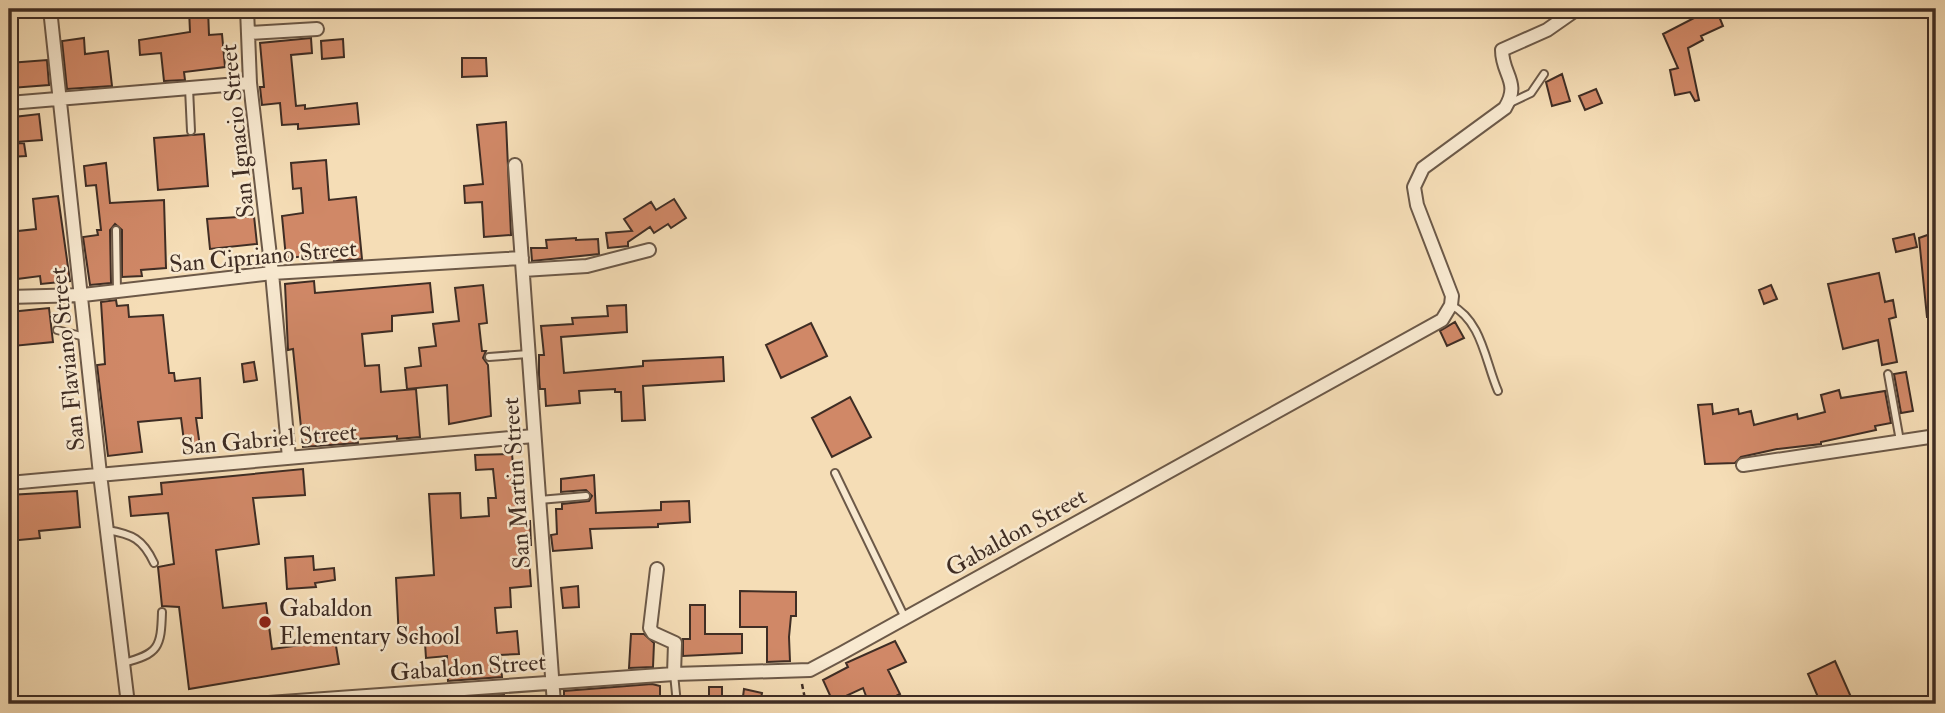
<svg xmlns="http://www.w3.org/2000/svg" width="1945" height="713" viewBox="0 0 1945 713" font-family="'IM FELL Double Pica',serif">
<style>
.building{fill:#d08867;stroke:#3f2d24;stroke-width:2}
.lines{fill:none;stroke-linecap:round;stroke-linejoin:round}
.service-casing{stroke:#6c5948;stroke-width:10}
.minor-casing{stroke:#6c5948;stroke-width:16}
.path{stroke:#3f2d24;stroke-width:2.5;stroke-dasharray:5 3.5;stroke-linecap:butt}
.service{stroke:#f8e9d0;stroke-width:6}
.minor{stroke:#f8e9d0;stroke-width:12}
.poi-dot{fill:#8f2418;stroke:#f8e9d0;stroke-width:2.5}
.labels{text-anchor:middle;stroke-width:5;stroke-linejoin:round;paint-order:stroke}
.street-label{font-size:24px;fill:#3f2d24;stroke:#f8e9d0}
.poi-label{font-size:24px;fill:#3f2d24;stroke:#f8e9d0;text-anchor:start}
</style>
<rect width="100%" height="100%" fill="#f5ddb6"/>
<filter id="stains"><feTurbulence type="fractalNoise" baseFrequency=".00286" numOctaves="4"/><feColorMatrix values="0 0 0 0 .2 0 0 0 0 .09 0 0 0 0 .02 0 0 0 .5 -.17"/></filter>
<radialGradient id="worn" r=".72"><stop offset=".6" stop-color="#630" stop-opacity="0"/><stop offset="1" stop-color="#630" stop-opacity=".3"/></radialGradient>
<!-- building -->
<path class="building" d="M189,9H208L209,35L222,34L225,67L184,72L185,80L164,81L161,53L140,55L139,40L190,32Z
M1695,9H1716L1723,26L1701,36L1703,40L1688,48L1699,100L1695,101L1690,92L1675,95L1670,70L1678,68L1663,34L1698,16Z
M84,38L85,54L108,51L112,86L67,89L62,41Z
M311,38L312,53L291,55L296,106L305,105V109L357,103L359,124L298,129V124L282,125L280,103L262,105L260,87H264L260,43Z
M343,39L344,57L322,59L321,41Z
M462,58H486L487,76L462,77Z
M47,60L49,85L11,88L9,63Z
M1562,74L1570,101L1552,106L1546,82Z
M1596,89L1602,103L1585,110L1579,96Z
M39,114L42,140L16,142L14,117Z
M506,122L511,235L484,237L482,202L465,203L464,186L483,184L477,125Z
M204,134L208,186L158,190L154,138Z
M24,143L26,156L9,157V144Z
M326,160L329,200L356,197L362,259L334,261L333,254L286,258L282,216L303,213L301,188L293,189L291,163Z
M106,163L110,203L164,200L166,268L141,270L142,276L122,277V230L115,224L110,230L111,283L90,285L83,237L98,235L97,230H101L96,185L86,186L84,166Z
M58,196L70,281L41,284L40,276L9,280V232L36,229L33,199Z
M674,199L686,218L671,228L668,224L654,233L650,227L628,242V246L608,248L606,233L632,231L624,219L651,202L656,210Z
M254,216L257,244L210,249L207,219Z
M1936,232V317H1927L1919,238Z
M1914,234L1917,247L1896,252L1893,239Z
M576,238V240L598,239L599,254L532,261L531,248H547L546,240Z
M1879,273L1885,302L1893,300L1896,317L1889,319L1897,362L1882,365L1878,340L1843,349L1828,284Z
M314,281L315,293L430,283L433,312L392,316V331L362,334L365,366L379,365L381,392L416,389L420,437L397,439V436L357,439L358,443L303,447L293,349L288,350L285,284Z
M483,285L487,323L479,324L482,351H486L483,358L488,365L491,416L449,424L447,385L407,389L405,368L421,366L419,348L436,346L433,324L459,321L455,288Z
M1771,285L1777,299L1764,304L1759,290Z
M116,300L117,306L128,305L129,317L163,315L169,373H174L175,381L200,378L202,418H196L200,447L185,449L181,418L138,422L142,452L108,456L97,365L105,364L101,302Z
M626,305L627,332L561,337L564,373L643,366V361L723,357L724,381L643,386L645,420L622,421L621,392H615V389L579,391L580,403L546,406L545,389H540L539,375V355H544L541,326L573,324L572,318L608,316L607,306Z
M49,308L53,342L13,346L10,312Z
M1455,322L1464,338L1447,346L1440,331Z
M811,323L827,356L781,378L766,345Z
M254,362L257,380L244,382L242,364Z
M1906,372L1913,411L1901,413L1894,374Z
M1839,390L1841,398L1885,391L1891,423L1875,426L1876,430L1821,442V444L1777,449L1741,457L1735,463L1705,464L1698,405L1712,404L1713,414L1738,409L1739,414L1751,411L1754,425L1797,414L1798,419L1825,412L1821,395Z
M850,397L871,437L832,457L812,418Z
M512,454L516,495H521L523,521H530L531,545H528L531,586L510,588L511,607L495,608L497,633L517,631L519,654L500,655L502,677L448,681L447,656L426,658L425,643L417,644L416,638L399,640L396,578L434,575L429,494L460,493L461,518L489,516L488,498H496L493,469L476,470L475,455Z
M303,469L305,495L253,498L259,544L216,550L223,608L266,603L272,649L335,640L339,664L189,689L179,607L162,606L158,567L174,564L168,513L131,516L129,497L162,494L161,483Z
M594,475L596,513L661,510V502L689,501L690,522L658,524V527L590,529L592,548L553,551L551,535L557,534L556,509H562V504L589,501L592,496L586,490L561,492V479Z
M77,491L80,527L39,531L40,538L9,541V495Z
M313,556L314,570L334,568L335,580L315,583L316,587L287,589L285,558Z
M578,586L579,607L563,608L561,588Z
M740,591L796,592V616H791L789,637L790,661L767,662V627H740Z
M690,605H705V634H742V653L683,656V639H690Z
M631,634H644L654,643L653,667L629,668Z
M895,641L906,662L888,670L900,694L881,704H869L863,688L833,702L823,680L848,667L846,663Z
M1835,661L1851,697L1836,704H1821L1808,674Z
M652,684L660,686V704L564,703V691Z
M709,687H722V702H709Z
M744,689L762,693L760,704H742Z
M504,695L505,704H484V696Z"/>
<g class="lines">
<defs>
<path id="service" d="M189,88L191,131
M1510,103L1531,93L1544,74
M116,230L117,291
M1451,305C1482,321 1485,361 1498,391
M57,330L85,337
M489,357L528,354
M1888,374L1900,441
M835,473L905,618
M539,500L586,496
M107,530C132,534 143,539 154,563
M123,663C159,654 161,647 162,612
M674,674L677,704"/>
<path id="minor" d="M50,9L100,474L128,704
M247,9L250,83L272,273L289,458
M248,33L317,29
M9,103L250,83
M515,165L554,704
M523,270L587,266L649,250
M9,297L83,295L272,273L522,258
M1743,465L1936,436
M9,483L534,436
M657,569L650,628L653,633L675,643L674,674
M254,704L674,674L810,670L842,653L1442,320L1451,305L1452,296L1417,205L1414,187L1423,168L1505,108C1521,82 1502,75 1502,50L1547,30L1577,9"/>
</defs>
<!-- service casing -->
<use href="#service" class="service-casing"/>
<!-- minor casing -->
<use href="#minor" class="minor-casing"/>
<!-- path -->
<path class="path" d="M802,684L806,704"/>
<!-- service -->
<use href="#service" class="service"/>
<!-- minor -->
<use href="#minor" class="minor"/>
</g>
<!-- markers -->
<circle class="poi-dot" cx="265" cy="622" r="7"/>
<g class="labels">
<!-- street labels -->
<g class="street-label">
<text transform="translate(237 131) rotate(-96)" y="8">San Ignacio Street</text>
<text transform="translate(263 256) rotate(-5)" y="8">San Cipriano Street</text>
<text transform="translate(67 359) rotate(-96)" y="8">San Flaviano Street</text>
<text transform="translate(269 439) rotate(-5)" y="8">San Gabriel Street</text>
<text transform="translate(516 483) rotate(-94)" y="8">San Martin Street</text>
<text transform="translate(1016 532) rotate(-29)" y="8">Gabaldon Street</text>
<text transform="translate(468 667) rotate(-4)" y="8">Gabaldon Street</text>
</g>
<!-- poi labels -->
<g class="poi-label">
<text x="279" y="616">Gabaldon<tspan x="279" dy="28">Elementary School</tspan></text>
</g>
</g>
<!-- margin -->
<rect width="1945" height="713" fill="none" stroke="#f5ddb6" stroke-width="35"/>
<rect x="10" y="10" width="1924" height="692" fill="none" stroke="#3f2d24" stroke-width="3.5"/>
<rect x="18" y="18" width="1910" height="678" fill="none" stroke="#3f2d24" stroke-width="2"/>
<rect width="100%" height="100%" filter="url(#stains)"/>
<rect width="100%" height="100%" fill="url(#worn)"/>
</svg>
